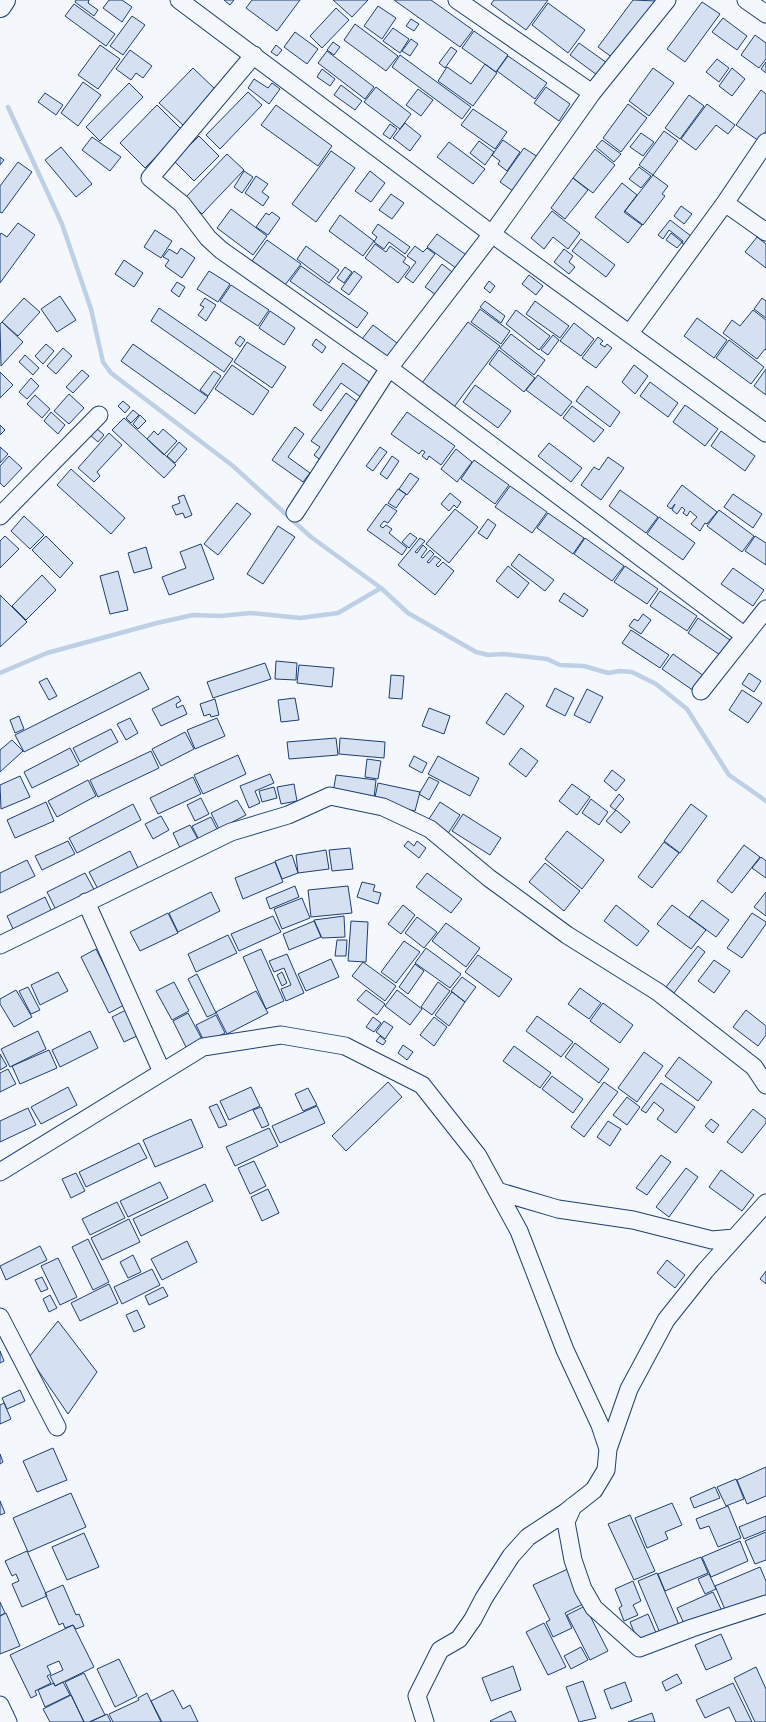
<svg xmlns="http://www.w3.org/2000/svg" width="766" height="1722" viewBox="0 0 766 1722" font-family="'DM Sans',sans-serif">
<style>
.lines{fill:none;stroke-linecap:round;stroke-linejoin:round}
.stream{stroke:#bed0e5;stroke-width:4.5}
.building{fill:#d5e0f0;stroke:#1d3f73}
.minor-casing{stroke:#1d3f73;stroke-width:19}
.major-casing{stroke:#1d3f73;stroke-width:24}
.minor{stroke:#f4f7fb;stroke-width:17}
.major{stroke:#f4f7fb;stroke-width:22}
</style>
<rect width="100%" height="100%" fill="#f4f7fb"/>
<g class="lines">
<!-- stream -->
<path class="stream" d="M8,107L62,224L91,309L103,362L111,373L233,466L311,537L381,588
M0,673L47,653L157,623L193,615L220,616L251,613L300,618L338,613L381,588L408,613L476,652L488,655L503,654L547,659L560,665L584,666L608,673L620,671L632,672L656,684L687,709L729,775L766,801"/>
</g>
<!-- building -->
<path class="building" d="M76,0H89L88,3L98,10L94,16L75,2Z
M109,0H122L132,7L122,22L103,8Z
M224,0H234L230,5Z
M252,0H300L277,31L246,8Z
M333,0H368L352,17Z
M394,0H431L473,30L460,47Z
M494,0H548L526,30L491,4Z
M633,0L656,1L613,58L598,47Z
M702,2L720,14L685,62L667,49Z
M548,3L585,30L568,53L532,25Z
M74,4L115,34L106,46L65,16Z
M378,6L396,18L382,39L364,26Z
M336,8L349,20L322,48L310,36Z
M132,16L145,25L123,55L110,46Z
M723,18L747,36L737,50L712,32Z
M411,19L419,24L414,31L406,26Z
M355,24L398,56L386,71L344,40Z
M393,28L409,39L400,53L383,41Z
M474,31L508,55L496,72L462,48Z
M295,32L318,49L307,64L284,47Z
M755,35L766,43V59L759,68L741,55Z
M411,39L418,44L410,56L402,51Z
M333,42L340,47L334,55L327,50Z
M579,43L607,63L597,75L570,55Z
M100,45L120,59L98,89L78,75Z
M276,45L282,50L277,56L271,52Z
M451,47L457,51L445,68L439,63Z
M130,50L152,66L143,78L136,73L131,80L116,69Z
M327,51L374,87L365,99L318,63Z
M400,55L471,107L462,119L392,67Z
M508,56L547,83L535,99L497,71Z
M717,59L729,68L719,82L706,72Z
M766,62V73L761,69Z
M485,64L497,73L473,106L438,81L447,67L471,84Z
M193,68L216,90L183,125L159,103Z
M653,68L674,83L649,116L629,101Z
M732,68L745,79L732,96L719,86Z
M322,69L335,79L330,86L317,77Z
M254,79L268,88L272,83L280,89L269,104L248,88Z
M83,82L101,95L78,126L61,113Z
M129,83L143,97L100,141L86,127Z
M341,85L362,101L355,110L334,95Z
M376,87L411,114L400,129L364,102Z
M546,87L570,104L559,121L534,103Z
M418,89L433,100L421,116L406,105Z
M761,90L766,94V131L759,141L736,125Z
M248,92L262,105L220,149L206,135Z
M45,93L63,105L56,115L38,102Z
M689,95L704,106L680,139L665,128Z
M628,104L647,118L621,152L603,138Z
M707,104L735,125L728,134L716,125L696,150L681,139Z
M157,105L182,130L145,168L120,143Z
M276,105L332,146L318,166L261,125Z
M473,109L507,132L495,149L461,125Z
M405,123L421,136L410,151L393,138Z
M390,124L397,129L390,139L383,134Z
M664,131L678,141L653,175L639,165Z
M641,133L654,142L643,156L630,147Z
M199,136L219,156L194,181L174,161Z
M92,137L121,157L110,171L82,150Z
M503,140L520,152L507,171L498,164L500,161L492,155Z
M602,140L621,154L614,162L596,147Z
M479,141L494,152L485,165L470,153Z
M449,142L485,169L473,184L437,157Z
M61,147L92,184L76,197L45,160Z
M524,148L541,159L517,194L500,182Z
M595,149L615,165L593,193L573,178Z
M331,151L355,168L316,222L292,204Z
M227,154L244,170L202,214L185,198Z
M0,157L4,160L0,165Z
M18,162L32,172L2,213L0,212V186Z
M639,167L651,176L641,188L629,179Z
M244,171L253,177L242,193L234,187Z
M370,171L385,183L371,202L355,191Z
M653,175L668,186L662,194L665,196L643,225L625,211Z
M256,176L268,184L262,192L269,197L263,206L245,193Z
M573,178L588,190L565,219L551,208Z
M622,183L637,195L624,212L642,225L628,243L595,217Z
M391,194L404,203L392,219L379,210Z
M681,206L692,214L684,224L674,216Z
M231,209L267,236L253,255L217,228Z
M552,211L580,233L568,249L553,237L544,249L531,238Z
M272,212L280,218L268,235L256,227L266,213L269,215Z
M340,215L374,241L363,256L329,231Z
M670,220L691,236L685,245L682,243L683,241L669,230L663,239L658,235Z
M18,223L35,235L0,283V235L1,233L7,237Z
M378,224L410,247L405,254L389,242L384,249L374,242L377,237L372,233Z
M155,230L172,241L161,258L144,247Z
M671,233L682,242L677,248L666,240Z
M437,234L469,257L460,271L427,247Z
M757,237L766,244V268L745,252Z
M581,239L615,265L606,277L572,251Z
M267,240L301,264L285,285L252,261Z
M375,244L386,252L390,246L406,258L403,262L410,267L398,283L365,258Z
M306,246L339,270L329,283L297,259Z
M415,246L423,252L427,248L435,254L413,283L405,277L416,262L407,256Z
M181,248L195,258L182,278L165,266L169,260L163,257L169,249L177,254Z
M564,249L573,256L569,262L575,267L569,274L554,262Z
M124,260L143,273L134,287L115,274Z
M442,264L456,275L439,297L425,287Z
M301,266L368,313L357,328L290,281Z
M345,267L352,272L344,283L337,278Z
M209,271L230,284L218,302L197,289Z
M354,271L362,277L349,295L341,289Z
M529,275L543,286L536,295L522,284Z
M489,281L495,286L490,293L484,288Z
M177,282L185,287L179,297L171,291Z
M231,285L269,310L258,326L220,301Z
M60,296L76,320L57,332L41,309Z
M24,298L40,312L18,336L2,322Z
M205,298L216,305L206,321L198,315L204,307L200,305Z
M762,298L766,301V318L754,309Z
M485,301L505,316L501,323L480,307Z
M535,301L569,326L560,338L526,314Z
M159,308L233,359L224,372L151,321Z
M480,309L510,331L501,344L471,322Z
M516,310L550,336L539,350L506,324Z
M753,310L766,320V350L765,349L757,359L723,333L732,320L740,326Z
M270,311L295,328L284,345L259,328Z
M697,318L727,340L714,358L684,336Z
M2,322L23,342L1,366L0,324Z
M468,322L500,346L454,407L422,383Z
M574,323L594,339L581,356L560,341Z
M373,325L401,346L390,360L362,339Z
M511,334L545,360L534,375L500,348Z
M553,335L559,340L548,355L541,350Z
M240,336L245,340L240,347L235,343Z
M598,337L603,341L600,344L605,347L607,344L612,348L596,368L582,358Z
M316,339L326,347L322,353L312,345Z
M729,340L764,367L751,384L716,358Z
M247,342L286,367L272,388L234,362Z
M46,344L54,351L43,364L35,356Z
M133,344L208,397L195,414L121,361Z
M63,348L72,356L56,374L47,366Z
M499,350L535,378L524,392L489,364Z
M25,355L39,368L33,375L19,362Z
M343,363L375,386L365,400L341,383L321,411L313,405Z
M232,365L269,391L253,415L215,389Z
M634,365L648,376L635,394L622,382Z
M766,369V395L754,386Z
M82,370L89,376L73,393L66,387Z
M214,371L221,376L208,396L200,390Z
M0,372L13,385L0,398Z
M538,375L572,402L561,416L526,390Z
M31,378L39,386L27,399L19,392Z
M650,382L678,403L668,417L640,396Z
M475,385L511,411L498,428L463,402Z
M587,386L620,412L610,427L576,401Z
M346,393L363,406L323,462L314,455L320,447L311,441Z
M69,394L84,408L69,424L54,411Z
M35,395L50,409L42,418L27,404Z
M123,401L130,407L125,413L118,406Z
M685,405L718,429L705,446L673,422Z
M572,406L604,430L594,442L563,418Z
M133,410L139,415L131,423L126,418Z
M51,412L65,425L58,434L44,421Z
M407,412L455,446L441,465L429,456L427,460L422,456L425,452L422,450L419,454L391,434Z
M140,415L146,421L138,429L133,424Z
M124,418L176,465L164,478L112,430Z
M0,425L5,430L0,435Z
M295,427L304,434L288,457L310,473L303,482L272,460Z
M96,428L104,435L98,442L89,434Z
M163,429L177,441L164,455L147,439L154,431L158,435Z
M721,431L755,456L745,471L711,446Z
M109,433L122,445L97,472L100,476L94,482L78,468Z
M179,442L187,449L175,463L167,456Z
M549,443L582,468L571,482L538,456Z
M0,447L8,454L0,463Z
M380,447L387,452L373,471L366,466Z
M456,449L472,462L457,482L441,469Z
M9,456L22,468L4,487L0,483V466Z
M392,456L399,461L387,479L380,474Z
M608,457L624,468L601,500L581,485L594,467L599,470Z
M474,460L509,485L495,504L461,479Z
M71,469L125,518L111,534L57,485Z
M410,473L419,479L407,495L399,489Z
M682,485L717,512L707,524L705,523L700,531L691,524L697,517L690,511L687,516L683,513L685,510L682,507L677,514L672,510L675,504L671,509L667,506Z
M510,486L547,512L532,533L495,507Z
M398,489L406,494L396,508L388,503Z
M620,490L658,517L646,533L609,506Z
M450,493L461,502L457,508L454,505L449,511L441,504Z
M733,494L762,514L753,528L724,507Z
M184,495L192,515L185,518L183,513L176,515L172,506L180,503L178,497Z
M237,503L251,514L218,555L204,544Z
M386,504L397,511L388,523L384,521L380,526L383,528L386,525L392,529L389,533L407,548L402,555L367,530Z
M455,509L478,527L449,563L426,544Z
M719,510L754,536L742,552L707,526Z
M548,513L584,538L573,554L537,528Z
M24,516L44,535L30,549L11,531Z
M659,517L695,543L683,560L647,534Z
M488,519L496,525L487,539L478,533Z
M278,526L295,537L263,584L247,574Z
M410,533L417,538L409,548L402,542Z
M5,536L19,549L0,568V541Z
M46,536L73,563L60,578L32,550Z
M755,536L766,543V565L745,551Z
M420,538L425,541L415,552L417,553L423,545L427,549L421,557L423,558L430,550L434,554L427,562L429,563L435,556L441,560L436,565L438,567L443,562L454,571L435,595L398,565Z
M585,538L624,566L612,581L574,554Z
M201,544L214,579L169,595L162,577L186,568L180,552Z
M146,547L152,568L134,573L128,553Z
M519,554L554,580L545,591L511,565Z
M508,566L529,583L518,598L496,581Z
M625,566L658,589L647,604L614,582Z
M733,568L764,590L753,606L721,584Z
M118,571L128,610L110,614L100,576Z
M42,575L56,590L26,620L12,606Z
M660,591L697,616L687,631L650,606Z
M564,593L588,610L583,617L559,601Z
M0,595L27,622L0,647Z
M643,614L651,620L641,634L629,626L634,619L638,621Z
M698,618L730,640L720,655L688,633Z
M631,630L669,655L660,668L622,643Z
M673,654L704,676L694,691L662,669Z
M276,661L297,663L296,680L275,679Z
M265,663L271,679L213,698L207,682Z
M299,665L334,668L332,687L297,683Z
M140,672L149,689L24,752L15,735Z
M749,673L761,681L754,692L742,684Z
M391,675L404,676L402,699L389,698Z
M47,678L57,696L49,700L39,682Z
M555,688L574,698L565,716L546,706Z
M587,689L603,697L590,723L574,715Z
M742,690L762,703L748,723L729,710Z
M506,693L524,706L504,735L486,723Z
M178,696L181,701L176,704L177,708L183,705L187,714L161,726L152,709Z
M295,698L299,720L281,722L278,700Z
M215,699L219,715L211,717L210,714L204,716L200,704Z
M429,708L450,716L444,734L422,726Z
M19,716L24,729L15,733L10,720Z
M130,718L138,733L126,740L117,724Z
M217,718L225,736L195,749L187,730Z
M111,729L118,742L80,762L73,748Z
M185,732L194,749L161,766L152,749Z
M336,738L338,755L289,759L287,742Z
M340,738L385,742L384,758L339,754Z
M12,740L23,751L0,772V750Z
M70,748L79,765L32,788L24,772Z
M521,748L538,761L526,777L509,764Z
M151,751L159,768L98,797L90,780Z
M238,755L246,774L203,794L194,775Z
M414,756L427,763L422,773L409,766Z
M438,756L479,778L470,796L428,774Z
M367,759L381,761L378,779L365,777Z
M612,770L625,780L616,791L604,781Z
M270,774L274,783L255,791L260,803L249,808L240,786Z
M336,775L376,780L374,798L333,793Z
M20,776L30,797L1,809L0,785Z
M193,777L201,794L158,814L150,798Z
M429,777L439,782L429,800L419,794Z
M88,780L96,796L57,817L48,801Z
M378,783L420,792L415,811L374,802Z
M294,784L297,801L281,804L277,787Z
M572,784L590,797L577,815L559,801Z
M274,787L277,798L262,802L259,791Z
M619,794L624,799L615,810L610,806Z
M201,798L209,814L195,821L187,805Z
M591,799L608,812L599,825L582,813Z
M237,800L246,815L219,829L211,813Z
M46,802L54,821L15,838L7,820Z
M440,802L460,815L447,835L427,822Z
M133,804L141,820L77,853L69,838Z
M691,804L707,816L680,853L664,841Z
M616,810L630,822L621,833L606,821Z
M463,814L501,838L490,855L452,831Z
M161,816L169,830L153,839L145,824Z
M211,817L218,831L199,840L192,826Z
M190,825L199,841L181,850L173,833Z
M567,831L604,860L582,889L545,859Z
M68,841L75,854L42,870L35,856Z
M408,841L414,846L417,841L426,848L419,858L404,846Z
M664,842L679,853L652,888L638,877Z
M744,845L760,857L732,893L717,881Z
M350,848L353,869L332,871L329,850Z
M326,850L329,869L298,873L296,855Z
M130,851L139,870L99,891L89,872Z
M292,855L298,873L282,879L275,861Z
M761,857L766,861V878L752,868Z
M27,860L35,876L0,893V873Z
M275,862L283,882L243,899L235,878Z
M545,863L580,891L564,911L529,882Z
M85,873L96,893L57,912L47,892Z
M427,873L462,899L451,913L416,887Z
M362,882L375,885L373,891L381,893L378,904L357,897Z
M295,886L299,897L270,909L266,898Z
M348,886L352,913L311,917L308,890Z
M211,892L220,911L178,932L169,913Z
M766,892V916L754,907Z
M45,897L52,912L14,931L7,916Z
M302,898L310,918L282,929L274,909Z
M702,900L729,920L716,937L689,917Z
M403,905L415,915L401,934L388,924Z
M616,905L649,931L637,946L604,921Z
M672,905L706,930L691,949L657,924Z
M168,913L178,933L140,951L130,932Z
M752,913L766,922V924L742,958L727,948Z
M273,916L281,932L239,951L231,934Z
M344,916L345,937L322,938L314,920Z
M417,917L437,932L424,948L405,933Z
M314,921L321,937L289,950L283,934Z
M351,921L368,922L366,962L348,961Z
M446,923L480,948L466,967L432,941Z
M228,935L237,953L196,972L188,954Z
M337,940H347L346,956H335Z
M404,941L420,952L396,983L381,972Z
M698,946L705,952L674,993L666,987Z
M426,948L461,974L450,988L415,963Z
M96,949L124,1005L109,1013L81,957Z
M261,949L284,1001L266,1009L243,957Z
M287,954L304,993L286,1001L281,989L291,985L284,968L274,972L269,961Z
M478,955L512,979L499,997L465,972Z
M331,959L339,977L306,991L298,974Z
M714,960L730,971L714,993L698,981Z
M363,962L396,986L385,1001L352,976Z
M415,964L424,971L408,994L399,987Z
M58,972L68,991L40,1005L31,985Z
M282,972L287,983L282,986L277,975Z
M197,974L216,1013L207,1017L188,979Z
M462,977L476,987L465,1002L451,991Z
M174,982L189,1011L172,1020L156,991Z
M438,982L450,991L432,1015L421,1007Z
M28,987L40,1010L31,1014L19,991Z
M580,988L601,1003L589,1019L568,1004Z
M16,990L32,1017L14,1027L0,1004V999Z
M366,990L385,1004L377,1015L357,1000Z
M397,990L422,1009L410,1025L385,1006Z
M256,991L268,1013L227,1034L216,1012Z
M452,992L465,1002L449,1026L435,1015Z
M603,1003L633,1025L620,1043L590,1021Z
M126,1010L139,1035L124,1042L112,1017Z
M746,1010L766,1026V1035L758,1046L733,1027Z
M188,1013L204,1043L188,1051L173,1021Z
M216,1015L225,1033L205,1043L196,1025Z
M537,1016L573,1042L561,1057L526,1031Z
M373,1017L381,1023L374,1032L366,1027Z
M434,1017L447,1027L434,1046L420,1035Z
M384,1021L393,1027L385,1039L376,1032Z
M38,1031L46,1049L10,1067L1,1049Z
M90,1031L98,1048L60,1067L52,1050Z
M380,1036L386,1041L383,1045L376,1041Z
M575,1043L609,1069L599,1083L565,1057Z
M403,1045L413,1052L407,1060L398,1053Z
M514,1046L551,1073L540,1088L503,1061Z
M49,1050L57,1068L20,1084L12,1066Z
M644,1052L663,1066L637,1102L618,1088Z
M0,1054L7,1066L0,1070Z
M679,1057L712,1082L698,1101L665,1076Z
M8,1069L16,1084L0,1092V1073Z
M552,1076L583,1099L573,1113L542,1089Z
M388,1082L402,1097L346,1151L332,1136Z
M604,1082L618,1092L584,1137L571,1127Z
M661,1083L695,1107L676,1133L657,1119L664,1110L654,1102L646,1113L641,1110Z
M68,1087L77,1105L41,1124L31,1107Z
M251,1087L260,1106L229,1120L220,1101Z
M308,1088L317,1105L303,1111L295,1094Z
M627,1097L640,1107L627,1125L613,1115Z
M217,1104L227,1125L219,1128L209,1107Z
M317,1106L325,1123L280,1143L272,1126Z
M261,1107L269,1125L262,1128L253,1110Z
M28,1108L36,1125L0,1142V1121Z
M753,1109L766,1119V1123L742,1153L727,1142Z
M191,1119L203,1147L155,1167L143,1140Z
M711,1119L719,1125L713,1133L705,1126Z
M608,1121L621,1129L610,1146L597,1137Z
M269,1128L278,1146L235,1166L226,1147Z
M139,1143L147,1158L86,1187L79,1172Z
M661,1155L671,1162L647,1195L636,1188Z
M254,1161L266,1186L250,1194L238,1168Z
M686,1168L698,1177L669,1217L656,1207Z
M721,1170L754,1195L742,1211L709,1187Z
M76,1173L85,1191L71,1198L62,1179Z
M160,1182L168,1198L128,1217L120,1201Z
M205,1184L213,1201L141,1236L133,1219Z
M268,1189L279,1213L262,1221L251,1197Z
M117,1202L125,1218L90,1235L82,1219Z
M129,1219L140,1242L102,1260L91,1238Z
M88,1239L109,1282L93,1290L72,1247Z
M187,1241L197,1262L162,1280L151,1259Z
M40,1246L47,1260L6,1280L0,1266Z
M133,1255L141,1272L128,1278L120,1262Z
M58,1258L77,1297L60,1305L41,1266Z
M667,1260L685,1275L675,1288L657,1273Z
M152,1269L160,1285L122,1304L114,1287Z
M766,1271V1284L760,1279Z
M42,1277L48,1289L41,1292L35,1280Z
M109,1284L118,1303L80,1321L71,1303Z
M163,1287L168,1296L149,1305L145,1296Z
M50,1295L57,1308L49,1312L43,1299Z
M137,1310L145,1327L134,1332L126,1315Z
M58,1321L97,1372L68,1414L29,1357Z
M0,1351L4,1361L0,1363Z
M20,1390L25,1401L7,1409L2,1398Z
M4,1403L11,1419L0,1424V1405Z
M53,1448L67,1480L37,1492L23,1461Z
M0,1454L3,1462L0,1464Z
M766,1467V1496L747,1504L737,1480Z
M736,1479L744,1499L726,1506L717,1487Z
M715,1487L720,1498L694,1508L690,1498Z
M71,1493L86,1527L28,1552L13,1518Z
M0,1501L5,1513L0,1515Z
M672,1503L682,1525L665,1532L668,1539L647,1548L635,1518Z
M728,1506L741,1538L718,1547L709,1526L700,1529L696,1519Z
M630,1515L655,1571L634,1580L608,1524Z
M766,1516V1530L744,1539L739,1527Z
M766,1532V1560L755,1564L745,1541Z
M84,1533L99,1567L67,1580L52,1547Z
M740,1541L748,1561L711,1577L702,1557Z
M27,1551L47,1596L22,1607L12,1584L19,1581L16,1574L12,1576L5,1561Z
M701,1557L708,1573L665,1591L658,1574Z
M760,1567L766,1581V1595L726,1612L715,1586Z
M570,1568L587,1602L565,1613L572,1628L553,1637L546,1622L550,1620L533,1585Z
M657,1573L679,1625L660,1633L638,1581Z
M709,1574L716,1589L705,1594L698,1579Z
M633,1581L641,1601L633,1605L638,1615L624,1621L619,1608L622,1606L615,1589Z
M63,1585L76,1615L79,1614L84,1626L76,1629L73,1625L65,1628L63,1623L59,1625L45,1593Z
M713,1592L722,1611L685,1626L677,1608Z
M0,1602L5,1613L0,1616Z
M585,1606L608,1651L590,1660L567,1615Z
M6,1613L20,1646L0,1654V1616Z
M648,1614L657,1635L638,1642L630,1622Z
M544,1623L566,1667L548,1675L526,1632Z
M73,1625L94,1667L55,1686L50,1676L63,1670L59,1661L47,1666L51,1674L47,1676L51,1683L35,1691L37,1695L31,1698L10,1655Z
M721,1634L732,1659L706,1670L695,1645Z
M581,1647L588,1660L571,1669L564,1656Z
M119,1659L137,1696L115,1707L97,1669Z
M513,1666L521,1690L491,1701L482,1678Z
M756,1667L766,1689V1722H755L734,1678Z
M84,1673L105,1715L89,1722H84L65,1682Z
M677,1674L682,1683L666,1691L662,1682Z
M583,1681L596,1718L579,1722L566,1687Z
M63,1682L70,1695L45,1707L38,1690L54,1683L55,1686Z
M625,1682L632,1701L611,1709L604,1690Z
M733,1683L752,1722H736L729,1707L705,1718L696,1700Z
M173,1690L183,1709L190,1705L198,1722H162L151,1701Z
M147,1693L161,1722H113L109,1714L139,1700L138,1698Z
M71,1695L84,1722H50L43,1709Z
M511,1711L516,1722H491L490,1721Z
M652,1713L655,1722H628Z
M107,1714L111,1722H90Z"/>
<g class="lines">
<defs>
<path id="minor" d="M179,0L492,234L766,433
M457,0L592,93
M746,0L766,14
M254,55L150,178L182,204L208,238L221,250L389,368L745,636
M725,203L766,232
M630,333L725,203L766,142
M295,513L389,368L492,234L592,93L667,0
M0,516L99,415
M701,691L766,609
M86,902L162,1072
M0,945L231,832L288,815L330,796L383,807L430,829L489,878L567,935L658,992L754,1067L766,1085
M0,1172L203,1047L281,1035L345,1046L422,1085L478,1156L519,1231L565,1350L600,1425L608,1449L606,1470L594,1490L566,1512L528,1537L511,1556L484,1598L473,1619L459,1639L440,1650L417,1696L425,1722
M497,1191L558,1209L633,1220L712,1240L734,1238
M0,1317L57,1427
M608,1449L629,1389L666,1320L705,1271L766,1203
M573,1506L566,1522L573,1560L583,1589L594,1608L639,1648L692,1628L766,1604
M0,1705L8,1722"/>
<path id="major" d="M0,6L4,0"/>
</defs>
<!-- minor casing -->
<use href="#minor" class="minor-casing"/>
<!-- major casing -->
<use href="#major" class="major-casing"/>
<!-- minor -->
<use href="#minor" class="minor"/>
<!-- major -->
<use href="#major" class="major"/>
</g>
</svg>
